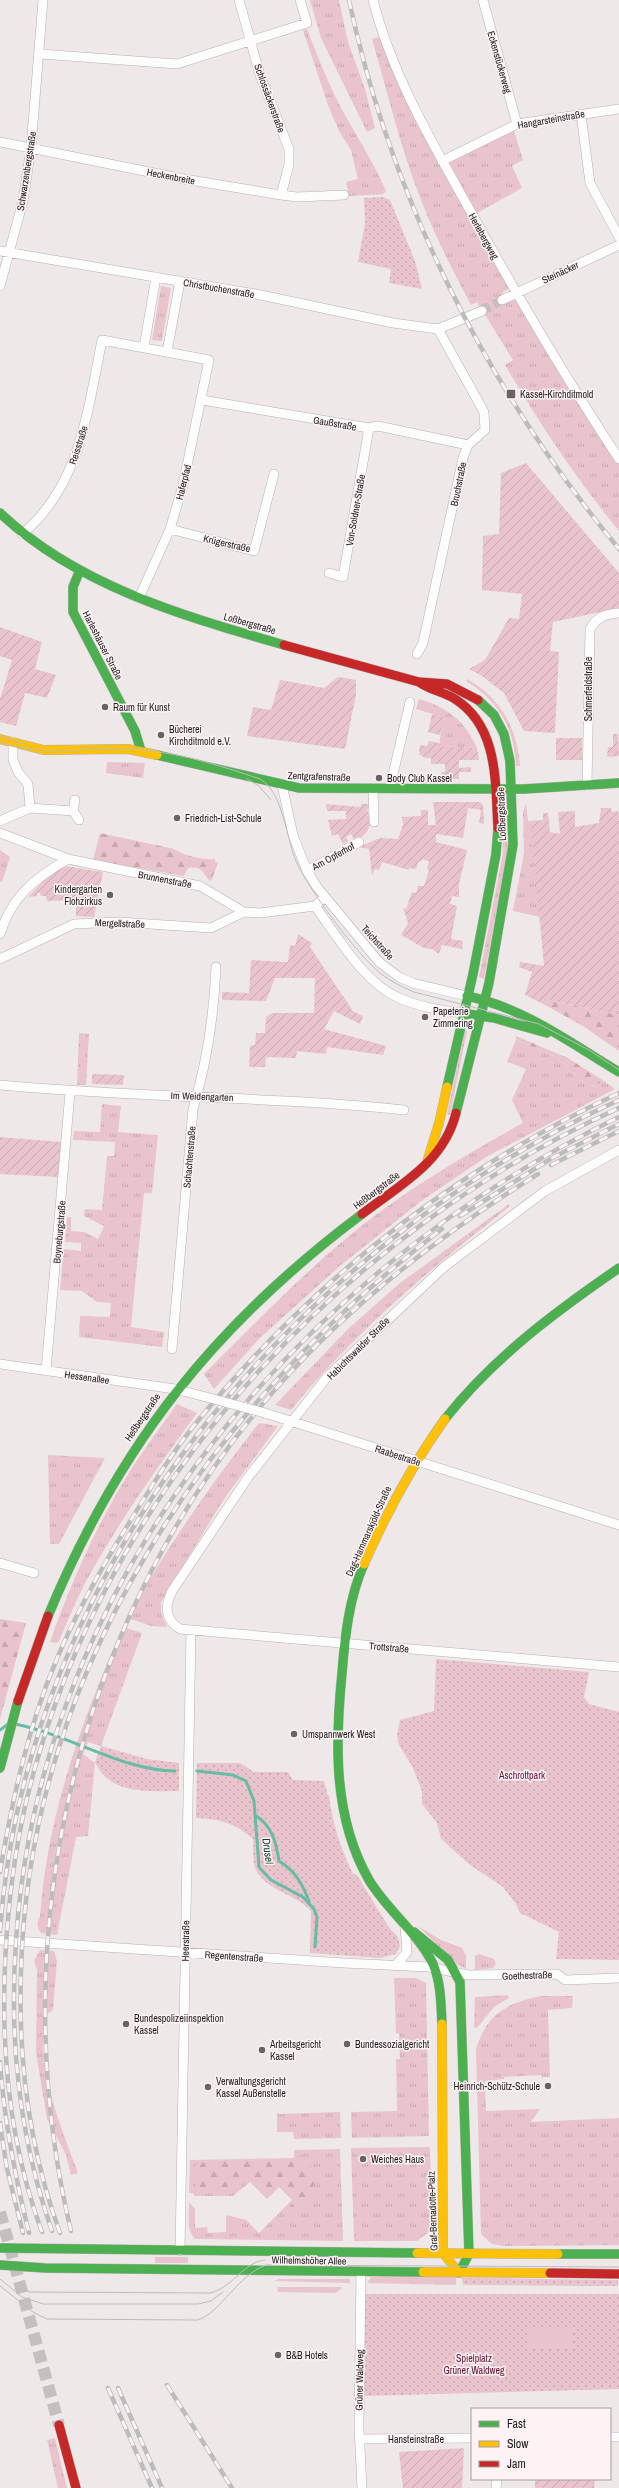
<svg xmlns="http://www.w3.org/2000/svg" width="619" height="2488" viewBox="0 0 619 2488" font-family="'Archivo Narrow',sans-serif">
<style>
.grass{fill:url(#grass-tufts)}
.forest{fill:url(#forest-firs)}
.park{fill:url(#park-dots)}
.garden{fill:url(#garden-furrows)}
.pitch{fill:#e9c4cc}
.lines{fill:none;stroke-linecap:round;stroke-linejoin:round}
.stream{stroke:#66bca5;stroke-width:3}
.street-tunnel{stroke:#c5bfc0;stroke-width:9;stroke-dasharray:9 4.5;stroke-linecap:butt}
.secondary-tunnel{stroke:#c5bfc0;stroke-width:12;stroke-dasharray:12 6;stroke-linecap:butt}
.street-casing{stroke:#b6b0b1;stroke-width:10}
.fast-casing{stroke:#b6b0b1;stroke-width:10}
.slow-casing{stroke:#b6b0b1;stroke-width:10}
.jam-casing{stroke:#b6b0b1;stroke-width:10}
.street{stroke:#fdfcfc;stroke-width:9}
.fast{stroke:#4caf50;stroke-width:9}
.slow{stroke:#ffc107;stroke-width:9}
.jam{stroke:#c62828;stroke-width:9}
.tram{stroke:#bdbcbc;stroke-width:1}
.rail-casing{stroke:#bdbcbc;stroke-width:4.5}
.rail{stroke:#fdf3f5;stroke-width:3;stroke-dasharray:9;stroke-linecap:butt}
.street-bridge-casing{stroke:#b6b0b1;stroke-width:10;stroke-linecap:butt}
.street-bridge{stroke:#fdfcfc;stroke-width:9}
.poi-dot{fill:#686364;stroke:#fdf3f5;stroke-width:1.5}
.labels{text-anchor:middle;stroke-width:3;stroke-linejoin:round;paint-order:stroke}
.street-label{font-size:10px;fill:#1f1b1c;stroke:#fdf3f5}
.poi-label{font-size:10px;fill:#1f1b1c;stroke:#fdf3f5;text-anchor:start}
.park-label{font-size:10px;fill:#641131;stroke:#fdf3f5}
.water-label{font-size:11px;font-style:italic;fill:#104335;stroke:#fdf3f5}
</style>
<defs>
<pattern id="grass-tufts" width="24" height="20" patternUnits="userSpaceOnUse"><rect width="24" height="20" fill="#e9c4cc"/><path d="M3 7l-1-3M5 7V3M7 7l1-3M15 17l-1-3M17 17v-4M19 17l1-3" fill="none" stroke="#c7a8af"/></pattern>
<pattern id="forest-firs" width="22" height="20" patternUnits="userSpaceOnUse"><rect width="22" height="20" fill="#e9c4cc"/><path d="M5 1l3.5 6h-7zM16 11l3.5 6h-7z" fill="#c7a8af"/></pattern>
<pattern id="park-dots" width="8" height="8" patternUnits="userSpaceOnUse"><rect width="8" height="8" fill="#e9c4cc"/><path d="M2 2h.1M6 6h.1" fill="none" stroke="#c7a8af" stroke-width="1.8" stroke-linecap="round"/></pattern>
<pattern id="garden-furrows" width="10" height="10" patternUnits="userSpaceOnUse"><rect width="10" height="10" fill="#e9c4cc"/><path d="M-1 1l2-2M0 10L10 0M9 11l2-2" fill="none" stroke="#c7a8af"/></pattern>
</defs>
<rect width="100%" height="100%" fill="#efe8e9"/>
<!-- grass -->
<path class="grass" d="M310,0H339L348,42L365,89L375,128L367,132L321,38Z
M307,29C318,57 329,86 344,113C358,139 374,163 386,191L383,194L349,196L346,182L358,179L351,150L339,131L328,105L303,30Z
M379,37L417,125L510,288L503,292L501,296L507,302L516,300L619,463V531C577,480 539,423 505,365L513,360L477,302L471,305C453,271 435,236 421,200C401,150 387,91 372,39Z
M513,128L523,160L512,166L522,188L477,213L446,161Z
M161,286L171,288L162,341L152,340Z
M467,679C501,698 517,728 520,766H516C515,729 498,700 466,681Z
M419,699C447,707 465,721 477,748L439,746L443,717L416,709Z
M107,762L145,763L143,778L106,773Z
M526,803L528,821H530L540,917L513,911L524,854L523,812Z
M507,808L509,843L484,979L479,977L503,853L501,809Z
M0,850L10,857L2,882L0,881Z
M465,1030L467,1031L450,1115L447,1114Z
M79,1033L89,1034L86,1085H77Z
M516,1039L558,1058L583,1082L594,1086L604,1081L615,1089L486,1157L420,1202L341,1265L259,1339L214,1389L204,1374C254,1324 304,1272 360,1227C411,1187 466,1154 523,1123L512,1100L526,1069L507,1062Z
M102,1104L121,1106L118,1132L158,1135L152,1193H144L131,1327L164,1332L162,1347L79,1337L80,1316L110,1317L111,1303L97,1302L82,1291L60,1290L64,1249L81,1251V1243L65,1242L67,1217H71V1231L84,1232L98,1239L104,1226L84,1216L85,1209L102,1210L107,1156H114L115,1142L73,1140L74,1131L100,1132Z
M509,1204V1207C431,1268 354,1333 291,1410L275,1405L348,1329L400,1283Z
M177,1404L197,1413C158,1466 121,1519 89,1576C77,1597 68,1621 58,1643L50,1642C67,1593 88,1545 113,1500C131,1466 155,1435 177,1404Z
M259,1423L278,1426L224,1499L161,1602V1613L167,1627L151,1626L128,1618C165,1549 211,1484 259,1423Z
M48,1455L105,1458L59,1544H50Z
M123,1627L142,1633L101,1746L88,1742L83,1754L95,1763L88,1836L76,1837L57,1935L41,1933C37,1928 36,1922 40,1917C47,1815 82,1719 123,1627Z
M418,1926L441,1940L462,1948L466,1955V1969L457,1964Z
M40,1950L54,1951L57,1961L53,2010L46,2015C34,2066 61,2126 78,2173L71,2175L66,2155L47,2119L36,2053L37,1969L34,1961Z
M479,1954L494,1959L496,1964L493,1968L475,1970V1956Z
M394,1978H416L426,1983L429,2136L352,2138L351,2112L397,2111L396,2059H400L399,2034L396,2033Z
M508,1995L509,1998L494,2007L477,2028L474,2027L475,1997Z
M540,1996H573L572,2008L548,2010L550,2077H542V2075L504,2077V2079L485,2081L486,2111L540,2109L531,2122L619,2118V2245L503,2246L492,2244L481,2234L476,2049C487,2014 505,2004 540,1996Z
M277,2112L278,2114L340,2112L341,2138L294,2139L293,2132H277Z
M430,2147L432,2224L429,2232L417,2241H354L351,2148Z
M340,2149L343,2241L195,2239C186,2230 189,2214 189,2202L195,2209V2228L207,2227L208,2233L226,2232V2215L246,2220L259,2233L292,2200L279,2187L267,2199L250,2182L233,2196H195L193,2193H189L190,2160L294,2158V2150Z
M155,2257H188V2263H155Z
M371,2277H456V2285L367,2283Z
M279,2279H350V2283L274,2281Z
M277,2287H343L336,2293L278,2292Z
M55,2438L67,2488H58L47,2440Z"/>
<!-- forest -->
<path class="forest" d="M100,833L174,849C185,856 202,860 215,859V862L218,863L211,881C203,877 205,865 188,868L184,876L93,860Z
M547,1000L619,1015V1051L583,1026L545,1005Z
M516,1036L568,1058L604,1081L594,1086L583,1082L558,1058L516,1039Z
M0,1619L26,1623L0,1719Z
M299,2156L308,2159C310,2166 316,2177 314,2184C311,2192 308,2189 307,2201L300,2206L299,2215L291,2219L285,2232L275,2231V2224C287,2213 298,2206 292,2188L277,2183L272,2190L263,2192L249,2177L235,2190L223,2192L216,2185L211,2192H197C193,2182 196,2175 195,2165L202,2162L207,2164L216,2161H280Z"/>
<!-- park -->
<path class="park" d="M383,197L390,200L415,261L422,289L389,283L391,269L358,262L365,223L364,198Z
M436,1659L589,1672L584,1697L589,1704L619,1712V1960L556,1959L559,1932L520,1913L516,1904L503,1887L470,1865L441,1839L437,1823L422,1804V1791L412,1766L399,1745L397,1735L400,1720L434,1711Z
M101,1746L147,1759L179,1763V1791C147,1791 110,1795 95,1762Z
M197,1763H240L254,1772H288L293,1780L324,1781L328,1796L329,1795C332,1823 341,1849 353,1874L357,1875L388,1926L398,1937L400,1946L396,1954L380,1958L310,1953L311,1911C296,1894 267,1891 256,1870C252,1863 254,1848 253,1839C235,1823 220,1819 196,1818Z
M462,2278L618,2280V2286L463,2285Z
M365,2294H619V2389L363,2396Z"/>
<!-- garden -->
<path class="garden" d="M526,463L619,573V608L553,622L550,651L559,652L555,733L524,731L504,693L482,676L469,669L485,660L509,618L519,619L522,594L482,590L483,536L499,534L501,473Z
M0,627L42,642L35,669L56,675L47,698L25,693L16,726L0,722V699L12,660L0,656Z
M338,677L356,680V695L345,749L247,736L253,707L271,710L280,680L324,688Z
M432,714L444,717L440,735L428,732Z
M618,730L619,756L607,757L608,747H613V734H618Z
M556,738H582V760H556Z
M429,741L439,743V746L477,748L479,760H459V768L471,767V772H459V779H441V772H445V764H431V758H425L419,754L420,745L427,746Z
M433,802H480L483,805L484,824L479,823L481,810L468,808L463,838L436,834V842L467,850L459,884V897L452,896L450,904L457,906L451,939L463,941L462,949L442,945L439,954L432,949L424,948L401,935L408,923L403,908L406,909L412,892L416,893L418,886H424L429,870L427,869L429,861L422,859L421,862L419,861L416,869L409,868V870L382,862L379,870L375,869L372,875L369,849L359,847L380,838L398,839L403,825L402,817L421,816V810H428V825H436Z
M326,804L361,807V804H369C369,809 366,809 368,813C373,825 368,835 355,841L351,834L346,837L348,841L343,844L338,834L332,836L328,820L346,819V811H327Z
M601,808H611L612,812L618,811L619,816V1015L548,1000L545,1005L525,995L532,972L519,967L520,962L544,966L530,821L543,820V813H548L550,832L560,834L558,812L575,811V827L599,823Z
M64,866L103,872L94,917L76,916V900L47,901L46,896H41L40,893H37V896L28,897L45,879Z
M298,934L312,943L310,947L353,1011L363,1016L360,1024L334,1011L324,1029L386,1046L383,1055L327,1047L326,1054L297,1051L296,1058L266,1057L265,1067H249L250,1046L255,1045L256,1033H265L266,1017L272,1013H314L315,978H275L266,1001L222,1000V992L249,993L251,960L288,962L290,945L295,946Z
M92,1074L124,1075L123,1085L92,1084Z
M0,1137L62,1142L59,1177L0,1174Z
M464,2448L462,2488H403L399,2452Z
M535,2479H595L594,2488H535Z"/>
<!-- pitch -->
<path class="pitch" d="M528,2327L572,2328V2348H527Z"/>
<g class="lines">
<!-- stream -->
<path class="stream" d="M15,1724C68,1734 123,1771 175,1771
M0,1730L8,1724
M197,1771L233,1775L246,1781L254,1801L259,1867L271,1880L303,1897L314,1909L317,1917L315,1947
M255,1815C272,1826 276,1841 279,1861C295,1871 302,1883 309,1901"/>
<!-- street-tunnel -->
<path class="street-tunnel" d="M482,311L502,300"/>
<!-- secondary-tunnel -->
<path class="secondary-tunnel" d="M0,2212L59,2425"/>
<defs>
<path id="street" d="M239,0L260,75L289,149V165L281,195
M373,0C392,74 430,139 467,205C515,292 565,377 619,459
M483,0L517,124
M40,54L177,64L307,23L300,0
M581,114L590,183L619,237
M0,142L184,179L281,195L297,197L344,195
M442,161L517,124L619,109
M0,251L256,294L393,323L438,329L482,311
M0,286L23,201L31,148L43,0
M502,300L619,245
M144,347L156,277
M167,352L180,281
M202,400L369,428L378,426L468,445
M170,529L254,551L274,474
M22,534C80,487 88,409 102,340L209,360L183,485L170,529L139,598
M329,573L343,577L369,428
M417,654L423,643L463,458L468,445L485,430L484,412L438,329
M13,742V760L18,772L28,784L30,808
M282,785L293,835L307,871L317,887L379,962L399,977L413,983L467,996
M587,785L590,629C597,617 605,614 619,613
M390,787L410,702
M373,788L374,822
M75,800L73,811L79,820
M30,808L73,811
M0,821L30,808
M0,833L68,859L200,886L244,912L260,913L315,906L325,897
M307,871L359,842
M315,906C337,936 364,983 399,998C419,1007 441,1010 462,1013
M0,934C12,896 35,878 68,859
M0,959L74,924L118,922L211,928L244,912
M0,1085C134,1098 270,1096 404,1110
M619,1150L545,1191L444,1267L327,1377L249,1476L172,1591C165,1606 164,1619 180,1629L619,1667
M172,1349L193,1109C207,1062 214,1015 216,967
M0,1364L175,1389L206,1397
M46,1371L70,1092
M265,1413L619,1525
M0,1563L34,1573
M0,1940L344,1963L429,1967L468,1975L557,1974L565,1980L619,1978
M395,1966L407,1952L405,1927
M180,2251L191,1630
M361,2271L359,2427L362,2488
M610,2437H619
M359,2439L472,2438
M496,2488L497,2479"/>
<path id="fast" d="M0,513C77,586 184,616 284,645
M80,570L73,587V612L135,731L141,751
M157,755L299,788L524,789L619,783
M467,996C524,1008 569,1042 619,1072
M462,1013L494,1018L547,1033
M447,1087L473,974L496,854L498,828
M456,1113L489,983L513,845L510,761L504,734L494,715L478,700
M445,1419C493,1358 555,1312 619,1268
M364,1564C349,1598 345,1636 342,1673C335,1744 333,1817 369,1880C387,1910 418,1933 433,1964C441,1982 441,2005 442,2024
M48,1616C119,1445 214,1325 362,1214
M0,1768L18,1701
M414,1932L448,1960L460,1982L469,2254L459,2273
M0,2248L417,2253
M558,2254H619
M0,2265L45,2268L423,2272"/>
<path id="slow" d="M0,739L44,750L128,749L157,755
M427,1162L439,1123L447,1087
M364,1564C387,1512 412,1465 445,1419
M442,2024L443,2253L459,2273
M417,2253L558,2254
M423,2272L550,2273"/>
<path id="jam" d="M284,645L419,682L447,684L478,700
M419,682C430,690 444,692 455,699C499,727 495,783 498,828
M362,1214C400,1185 444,1162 456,1113
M18,1701L48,1616
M550,2273L619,2274
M59,2425L76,2488"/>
</defs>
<!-- street casing -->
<use href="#street" class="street-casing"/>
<!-- fast casing -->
<use href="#fast" class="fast-casing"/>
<!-- slow casing -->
<use href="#slow" class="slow-casing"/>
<!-- jam casing -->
<use href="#jam" class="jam-casing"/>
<!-- street -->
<use href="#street" class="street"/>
<!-- fast -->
<use href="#fast" class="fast"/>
<!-- slow -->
<use href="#slow" class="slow"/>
<!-- jam -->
<use href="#jam" class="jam"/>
<!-- tram -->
<path class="tram" d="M0,736L24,744
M0,742C43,757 86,747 130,749C173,751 219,765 260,779C283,792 286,837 296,861C309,890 355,952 380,973C390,981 402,987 414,992L539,1024L589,1050L619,1070
M247,779L259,786L271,800
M0,2279L22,2297L43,2304H198L211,2301L223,2292
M0,2286L33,2312L47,2319L198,2320C220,2313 238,2275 266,2265L619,2267
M15,2289L30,2292L210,2293C234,2287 243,2262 265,2260"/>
<defs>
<path id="rail" d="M349,0C392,202 488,390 619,549
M551,1165L619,1131
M460,1216L552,1158L619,1124
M0,1872C12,1801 28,1727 56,1661C76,1612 102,1567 129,1523C150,1489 171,1454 196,1423C311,1282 454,1170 619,1093
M0,1931C26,1566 294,1249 619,1100
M0,2062C4,2120 15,2176 29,2233
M0,2123L7,2169L23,2233
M52,2231C19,2137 9,2040 16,1941C39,1578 301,1271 619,1117
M71,2231C0,1934 77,1611 280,1384C355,1300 443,1233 538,1174
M42,2232C8,2141 0,2041 6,1945C10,1880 20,1816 39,1754C123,1469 351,1230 619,1108
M60,2233C29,2148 18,2061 21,1972C29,1670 208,1407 442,1229
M167,2385L232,2488
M108,2388L152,2488
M118,2388L162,2488"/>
</defs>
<!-- rail casing -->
<use href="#rail" class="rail-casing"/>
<!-- rail -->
<use href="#rail" class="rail"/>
<defs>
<path id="street-bridge" d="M206,1397L265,1413"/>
</defs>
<!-- street-bridge casing -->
<use href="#street-bridge" class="street-bridge-casing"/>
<!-- street-bridge -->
<use href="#street-bridge" class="street-bridge"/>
</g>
<!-- markers -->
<g class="poi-dot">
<rect x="506" y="389" width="10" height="10" rx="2"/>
<circle cx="105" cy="707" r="4"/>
<circle cx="161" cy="735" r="4"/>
<circle cx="379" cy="778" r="4"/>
<circle cx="177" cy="818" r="4"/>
<circle cx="110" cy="895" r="4"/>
<circle cx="425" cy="1017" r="4"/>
<circle cx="294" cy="1734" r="4"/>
<circle cx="126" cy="2024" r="4"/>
<circle cx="347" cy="2044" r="4"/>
<circle cx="262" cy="2050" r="4"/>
<circle cx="548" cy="2086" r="4"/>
<circle cx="208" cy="2087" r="4"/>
<circle cx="363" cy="2159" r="4"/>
<circle cx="278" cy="2355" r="4"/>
</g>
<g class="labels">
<!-- street labels -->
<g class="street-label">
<text transform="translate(500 62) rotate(74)" y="4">Eckenstückerweg</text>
<text transform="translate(270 98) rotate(70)" y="4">Schlossäckerstraße</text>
<text transform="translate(551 119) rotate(-10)" y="4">Hangarsteinstraße</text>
<text transform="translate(26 171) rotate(-81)" y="4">Schwarzenbergstraße</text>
<text transform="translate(171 176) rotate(11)" y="4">Heckenbreite</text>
<text transform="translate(484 236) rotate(61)" y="4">Herlebergweg</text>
<text transform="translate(560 272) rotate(-25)" y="4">Steinäcker</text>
<text transform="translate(219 288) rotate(10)" y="4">Christbuchenstraße</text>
<text transform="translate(335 423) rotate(10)" y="4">Gaußstraße</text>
<text transform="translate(78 445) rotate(-72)" y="4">Reisstraße</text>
<text transform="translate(183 482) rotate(-76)" y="4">Haferpfad</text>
<text transform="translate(458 484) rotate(-78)" y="4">Bruchstraße</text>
<text transform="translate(355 510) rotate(-80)" y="4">Von-Soldner-Straße</text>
<text transform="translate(227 543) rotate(13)" y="4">Krügerstraße</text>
<text transform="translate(250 623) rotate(16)" y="4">Loßbergstraße</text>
<text transform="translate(103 645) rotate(63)" y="4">Harleshäuser Straße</text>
<text transform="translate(588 689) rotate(-90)" y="4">Schmerfeldstraße</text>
<text transform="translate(319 776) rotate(2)" y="4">Zentgrafenstraße</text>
<text transform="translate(501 814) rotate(-92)" y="4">Loßbergstraße</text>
<text transform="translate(333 856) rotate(-29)" y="4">Am Opferhof</text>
<text transform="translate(165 879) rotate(11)" y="4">Brunnenstraße</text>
<text transform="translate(120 923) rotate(2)" y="4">Mergellstraße</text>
<text transform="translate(378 942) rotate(48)" y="4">Teichstraße</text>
<text transform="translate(202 1096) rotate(2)" y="4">Im Weidengarten</text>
<text transform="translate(189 1157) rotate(-85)" y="4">Schachtenstraße</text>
<text transform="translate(376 1190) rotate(-37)" y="4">Heßbergstraße</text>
<text transform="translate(59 1232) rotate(-85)" y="4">Boyneburgstraße</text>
<text transform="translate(358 1348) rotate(-45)" y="4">Habichtswalder Straße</text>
<text transform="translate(87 1377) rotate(8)" y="4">Hessenallee</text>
<text transform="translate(142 1417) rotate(-56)" y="4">Heßbergstraße</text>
<text transform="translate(398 1455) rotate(18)" y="4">Raabestraße</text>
<text transform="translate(368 1531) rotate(-66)" y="4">Dag-Hammarskjöld-Straße</text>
<text transform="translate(389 1647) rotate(5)" y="4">Trottstraße</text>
<text transform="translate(185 1941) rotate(-89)" y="4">Heerstraße</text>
<text transform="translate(234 1956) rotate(4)" y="4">Regentenstraße</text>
<text transform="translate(527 1975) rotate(-2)" y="4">Goethestraße</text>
<text transform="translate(432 2211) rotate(-92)" y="4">Graf-Bernadotte-Platz</text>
<text transform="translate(309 2260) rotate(1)" y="4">Wilhelmshöher Allee</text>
<text transform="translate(359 2380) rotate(-89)" y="4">Grüner Waldweg</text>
<text x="416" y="2443">Hansteinstraße</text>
</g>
<!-- poi labels -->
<g class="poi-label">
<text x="520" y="398">Kassel-Kirchditmold</text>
<text x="113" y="711">Raum für Kunst</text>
<text x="169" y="733">Bücherei<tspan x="169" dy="12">Kirchditmold e.V.</tspan></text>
<text x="387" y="782">Body Club Kassel</text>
<text x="185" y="822">Friedrich-List-Schule</text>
<text x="102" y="893" text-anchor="end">Kindergarten<tspan x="102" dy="12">Flohzirkus</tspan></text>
<text x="433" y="1015">Papeterie<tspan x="433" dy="12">Zimmering</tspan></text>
<text x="302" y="1738">Umspannwerk West</text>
<text x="134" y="2022">Bundespolizeiinspektion<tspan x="134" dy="12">Kassel</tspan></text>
<text x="270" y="2048">Arbeitsgericht<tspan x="270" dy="12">Kassel</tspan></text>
<text x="355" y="2048">Bundessozialgericht</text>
<text x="216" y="2085">Verwaltungsgericht<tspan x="216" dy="12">Kassel Außenstelle</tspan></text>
<text x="540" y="2090" text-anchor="end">Heinrich-Schütz-Schule</text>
<text x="371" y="2163">Weiches Haus</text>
<text x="286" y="2359">B&amp;B Hotels</text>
</g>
<!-- park labels -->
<g class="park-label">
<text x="522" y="1779">Aschrottpark</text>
<text x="474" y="2362">Spielplatz<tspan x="474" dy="12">Grüner Waldweg</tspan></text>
</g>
<!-- water labels -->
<g class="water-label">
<text transform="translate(268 1851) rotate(82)" y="4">Drusel</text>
</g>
</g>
<!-- legend -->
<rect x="471" y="2408" width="140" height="72" fill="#fdf3f5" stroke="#a49d9e"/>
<rect x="479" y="2421" width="20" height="6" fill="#4caf50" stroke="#a49d9e"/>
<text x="507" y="2428" font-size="12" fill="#1f1b1c">Fast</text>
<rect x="479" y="2441" width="20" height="6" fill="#ffc107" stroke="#a49d9e"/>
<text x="507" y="2448" font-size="12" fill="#1f1b1c">Slow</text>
<rect x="479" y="2461" width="20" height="6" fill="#c62828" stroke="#a49d9e"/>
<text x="507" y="2468" font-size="12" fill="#1f1b1c">Jam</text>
</svg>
